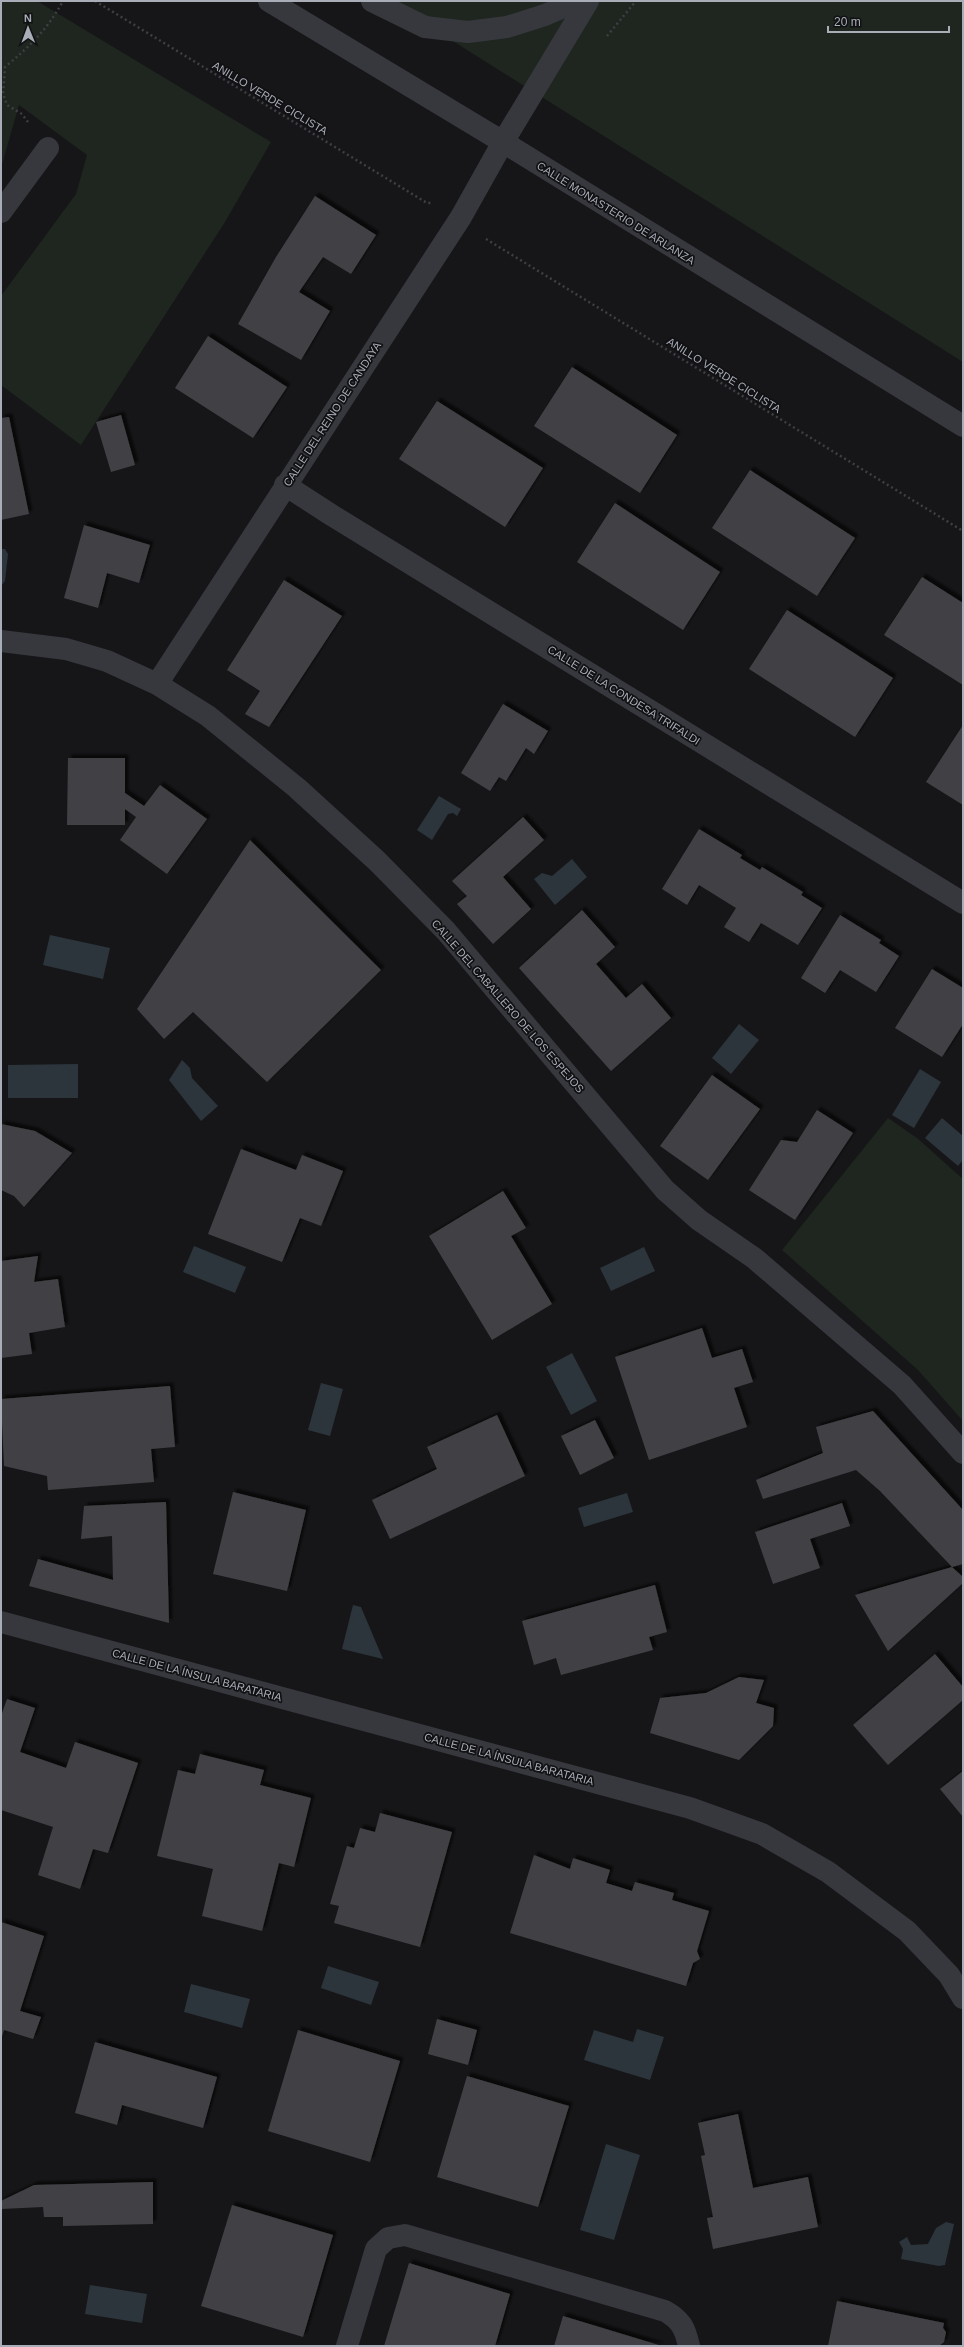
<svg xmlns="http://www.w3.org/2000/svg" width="964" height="2347" viewBox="0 0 964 2347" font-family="Arial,sans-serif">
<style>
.green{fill:#1e261f}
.water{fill:#2c353c}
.building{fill:#404145;filter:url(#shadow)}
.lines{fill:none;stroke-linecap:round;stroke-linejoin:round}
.path{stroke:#3d3f44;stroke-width:2.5;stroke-dasharray:2 3;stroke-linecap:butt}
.minor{stroke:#37383d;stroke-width:22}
.tertiary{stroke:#37383d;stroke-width:22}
.labels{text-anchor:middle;stroke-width:3.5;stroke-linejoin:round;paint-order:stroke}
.street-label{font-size:11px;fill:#a8adb8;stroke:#111113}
</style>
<defs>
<filter id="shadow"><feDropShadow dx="3.5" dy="-3.5" stdDeviation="1" flood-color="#0009"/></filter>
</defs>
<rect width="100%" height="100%" fill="#161618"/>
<!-- green -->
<path class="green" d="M1,1H37L271,142L225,222L81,445L1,385V296L76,194L87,155L19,105L1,168Z
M389,1H963V362Z
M888,1118L917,1138L963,1179V1421L918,1370L782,1250Z"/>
<!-- water -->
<path class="water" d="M1,549H5L8,554L5,581L1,586Z
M439,796L461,809L457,816L453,813L448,814L432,840L417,830Z
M572,859L587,877L555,905L534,879L542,873L552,876Z
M50,935L110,948L103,979L43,965Z
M739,1024L759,1040L731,1074L712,1058Z
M182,1060L190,1068L192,1078L218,1106L201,1121L169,1080Z
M78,1064V1098H8V1065Z
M920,1069L941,1082L914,1128L892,1115Z
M942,1118L963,1136V1160L958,1166L925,1138Z
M194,1246L246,1267L235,1293L183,1272Z
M644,1247L655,1271L611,1291L600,1268Z
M572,1353L597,1401L571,1415L546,1367Z
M321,1383L343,1389L330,1436L308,1430Z
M627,1493L633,1512L584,1527L578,1508Z
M353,1605L361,1607L383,1659L342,1649Z
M328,1966L379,1982L371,2005L321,1988Z
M191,1984L250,1999L242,2028L184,2012Z
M637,2029L664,2037L650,2080L584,2060L594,2030L633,2042Z
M606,2144L640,2155L614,2240L580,2230Z
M946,2222L954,2224L945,2265L939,2266L901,2259L903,2249L899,2242L907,2237L911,2245L928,2244L936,2228Z
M90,2285L147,2294L142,2323L85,2314Z"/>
<!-- building -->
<path class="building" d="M315,196L376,235L351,274L323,257L299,292L330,311L301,360L238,324L276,257Z
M208,336L287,387L253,438L175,388Z
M572,367L677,435L640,493L534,426Z
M437,401L543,468L505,527L399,459Z
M121,415L135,465L111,472L96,422Z
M9,417L29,514L1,520V418Z
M750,470L855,538L817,596L712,528Z
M615,503L720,572L683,630L577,562Z
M84,525L150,545L139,583L107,573L98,608L64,598Z
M922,577L963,603V685L884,635Z
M284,580L342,616L269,727L245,714L260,691L227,670Z
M787,610L893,678L855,737L749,669Z
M503,704L548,731L534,754L526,748L506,781L499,777L490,791L461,773Z
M963,725V805L926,782Z
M68,758H125V793L144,806L160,785L207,819L167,874L120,840L136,817L125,809V825H67Z
M523,817L544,840L503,877L531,909L493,944L457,904L467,896L452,881Z
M699,829L742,855L740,858L760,870L762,867L803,892L801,895L822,908L798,945L761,923L749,942L724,927L736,908L699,885L687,905L662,889Z
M250,840L381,970L267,1082L193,1012L164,1039L137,1009Z
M582,910L615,947L596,964L626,998L642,984L671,1018L611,1071L519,968Z
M840,915L881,940L879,943L899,956L876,992L840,970L825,993L801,978Z
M932,969L963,988V1024L942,1057L895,1028Z
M712,1075L760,1109L708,1180L660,1146Z
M817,1110L853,1133L795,1220L749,1190L781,1140L797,1142Z
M1,1124L35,1131L72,1153L24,1207L14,1196L1,1190Z
M241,1149L296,1170L302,1155L343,1171L321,1226L300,1218L282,1262L208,1234Z
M503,1191L526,1228L511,1236L552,1304L492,1340L429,1236Z
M38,1256L34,1282L58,1279L65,1327L29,1333L32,1354L1,1358V1261Z
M702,1328L712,1358L742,1349L753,1382L734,1388L747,1427L649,1460L615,1357Z
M170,1386L175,1447L151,1449L154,1482L48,1490L47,1476L4,1466L1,1399Z
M873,1411L963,1510V1564L952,1567L880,1491L856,1470L763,1499L756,1480L823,1453L816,1427Z
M497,1415L525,1476L390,1539L372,1500L437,1469L427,1447Z
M595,1420L614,1458L580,1475L561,1436Z
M233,1492L306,1510L287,1591L213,1574Z
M166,1502L169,1623L29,1586L38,1559L113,1580L112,1536L81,1539L84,1506Z
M842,1503L850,1526L810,1539L820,1568L773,1584L755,1532Z
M952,1567L963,1577V1583L888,1651L855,1595Z
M655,1585L667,1632L649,1637L653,1650L561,1675L556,1658L534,1665L522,1621Z
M935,1654L963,1687V1700L888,1765L853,1725Z
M739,1677L764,1680L756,1703L774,1708L773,1726L739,1760L650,1733L660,1698L706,1693Z
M7,1699L35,1708L20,1752L66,1768L75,1742L138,1763L108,1853L93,1849L80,1889L38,1875L53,1827L1,1810V1716Z
M200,1754L264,1770L260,1785L311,1798L294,1867L279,1863L262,1931L202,1916L213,1869L157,1856L178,1770L195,1774Z
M963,1771V1817L940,1789Z
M380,1813L452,1832L420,1947L334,1923L339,1906L330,1904L347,1846L354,1848L360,1828L375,1832Z
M534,1855L570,1869L573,1858L610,1870L606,1883L632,1891L635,1882L674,1893L672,1900L709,1911L697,1951L700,1959L693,1963L686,1986L510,1933Z
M1,1922L44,1936L20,2011L41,2017L33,2039L4,2030L1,2040Z
M437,2019L477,2030L468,2065L428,2054Z
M298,2030L400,2061L370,2162L268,2131Z
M95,2042L217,2077L203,2128L122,2105L117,2125L75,2113Z
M467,2076L569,2106L538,2207L437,2177Z
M738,2114L753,2188L808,2177L818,2227L713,2249L707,2218L713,2217L701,2156L705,2155L698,2123Z
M153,2182V2224L63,2226V2217H44L43,2207L1,2209V2201L34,2185Z
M232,2205L333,2235L303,2337L201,2306Z
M409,2263L510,2294L495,2346H384Z
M837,2301L944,2323L943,2328L946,2332L944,2342L939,2346H828Z
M563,2316L662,2346H554Z"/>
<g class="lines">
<!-- path -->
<path class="path" d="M95,1L427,203H431
M607,36L636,1
M28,122L22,114L7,105L3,94L5,67C30,46 47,30 63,1
M486,239L963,531"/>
<!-- minor -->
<path class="minor" d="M1,212L48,148
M285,485L333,516L963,903
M1,641L66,649L107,661L157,684L208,716L297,788L377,861L446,931L665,1190L699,1220L754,1258L902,1385L963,1453
M157,684L461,217L503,142
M1,1622L690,1808L762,1834L828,1872L907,1931L949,1975L963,1998
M347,2346L376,2249L388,2238L405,2235L665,2311C681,2320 685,2328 689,2346"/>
<!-- tertiary -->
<path class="tertiary" d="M269,1L503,142L963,426
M372,1L425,27L468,32L507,27L545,15L577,1
M503,142L588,1"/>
</g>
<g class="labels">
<!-- street labels -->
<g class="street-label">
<text transform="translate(270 98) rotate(31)" y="4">ANILLO VERDE CICLISTA</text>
<text transform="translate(616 213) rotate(32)" y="4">CALLE MONASTERIO DE ARLANZA</text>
<text transform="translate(724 375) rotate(32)" y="4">ANILLO VERDE CICLISTA</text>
<text transform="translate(332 414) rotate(-57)" y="4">CALLE DEL REINO DE CANDAYA</text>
<text transform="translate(624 695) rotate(32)" y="4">CALLE DE LA CONDESA TRIFALDI</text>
<text transform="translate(508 1006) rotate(49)" y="4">CALLE DEL CABALLERO DE LOS ESPEJOS</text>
<text transform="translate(197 1675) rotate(15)" y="4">CALLE DE LA ÍNSULA BARATARIA</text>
<text transform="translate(509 1759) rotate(15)" y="4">CALLE DE LA ÍNSULA BARATARIA</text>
</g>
</g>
<!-- border -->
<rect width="964" height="2347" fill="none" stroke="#a8adb8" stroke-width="4"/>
<!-- north arrow -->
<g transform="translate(28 28) rotate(359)" stroke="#111113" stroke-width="3" paint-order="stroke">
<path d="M0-3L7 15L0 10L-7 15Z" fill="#a8adb8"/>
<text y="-6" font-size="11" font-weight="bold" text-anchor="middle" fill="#a8adb8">N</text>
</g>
<!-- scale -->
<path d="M828 26v6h121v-6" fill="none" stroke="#a8adb8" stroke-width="2"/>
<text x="834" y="26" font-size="12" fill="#a8adb8" stroke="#111113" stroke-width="3" paint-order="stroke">20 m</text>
</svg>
